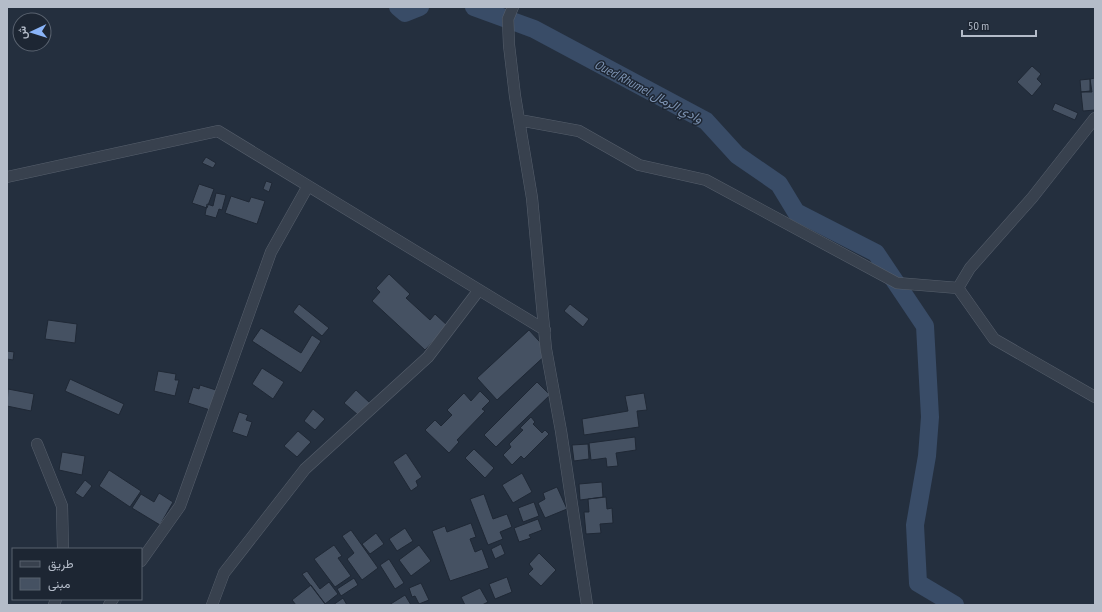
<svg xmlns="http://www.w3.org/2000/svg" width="1102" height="612" viewBox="0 0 1102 612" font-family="'PT Sans Narrow',Vazirmatn,sans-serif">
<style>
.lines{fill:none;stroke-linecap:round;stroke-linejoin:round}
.river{stroke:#394c67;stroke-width:18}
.building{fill:#455162;stroke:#1f2835}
.street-casing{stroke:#565f6c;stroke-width:12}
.street{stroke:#38414e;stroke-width:11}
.labels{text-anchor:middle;stroke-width:3;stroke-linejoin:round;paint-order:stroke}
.water-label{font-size:13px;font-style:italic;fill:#7c92b1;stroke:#1d2633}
</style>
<rect width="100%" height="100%" fill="#242f3e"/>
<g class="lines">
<!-- river -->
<path class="river" d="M398,7L405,13L420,7
M474,7L534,29L706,121L737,155L779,184L796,212L876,253L925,326L930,417L927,456L915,525L918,583L955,605"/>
</g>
<!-- building -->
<path class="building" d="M1032,66L1041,74L1037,79L1042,84L1032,96L1017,82Z
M1095,78V110L1083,111L1081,92H1092L1090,79Z
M1090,79V91L1081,92L1080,80Z
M1055,103L1078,113L1075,120L1052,110Z
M206,157L216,163L213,168L202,163Z
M266,181L272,183L269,192L263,189Z
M199,184L214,189L207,208L192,203Z
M216,193L226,195L222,210L219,209L216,218L205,215L207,204L213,206Z
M231,196L249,202L251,197L265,201L257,224L225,213Z
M389,274L410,294L406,298L430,320L435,314L448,326L425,350L372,301L380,292L376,288Z
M299,304L329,328L322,336L293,312Z
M570,304L589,319L583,327L564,311Z
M48,320L77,324L75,343L45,339Z
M261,328L301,353L312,335L321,341L301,373L252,341Z
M529,330L549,352L497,400L477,378Z
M7,351L14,352L13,360L7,359Z
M262,368L284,382L273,399L252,384Z
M158,371L176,374L175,380H179L175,396L154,391Z
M70,379L124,404L119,415L65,391Z
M537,382L550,395L496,447L484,435Z
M200,385L216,390L210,410L188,403L193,387L199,389Z
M8,389L34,394L31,411L7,406Z
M356,390L370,403L358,415L344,403Z
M480,391L490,401L482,409L485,411L457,440L459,442L449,453L425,430L435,420L441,426L452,415L447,410L464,393L471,401Z
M644,393L647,410L637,411L639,427L584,435L582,419L628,411L625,396Z
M313,409L325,419L315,430L304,421Z
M239,412L248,415L246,420L252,422L247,437L232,432Z
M531,417L535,422L533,424L542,433L545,430L549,434L524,459L521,456L512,465L503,455L511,447L509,444L523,430L520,428Z
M298,431L311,442L297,457L284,446Z
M635,437L636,450L616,453L618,466L607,467L606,458L591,460L589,443Z
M588,444L589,459L574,461L572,445Z
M474,449L494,468L485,478L465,458Z
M62,452L85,456L82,475L59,470Z
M406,453L422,477L416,481L418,486L411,491L393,462Z
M109,470L141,491L130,507L99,486Z
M522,473L532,492L513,503L502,485Z
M85,480L92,486L83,498L75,493Z
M602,482L603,497L580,500L579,484Z
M557,487L567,509L545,518L538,503L545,499L543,493Z
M159,493L173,502L160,525L132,508L141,494L154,502Z
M484,494L493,519L507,514L512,527L500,532L503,539L488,545L470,499Z
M606,497L607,509L612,508L613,523L600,524L601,533L586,534L584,512H589L588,499Z
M534,502L539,516L523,522L518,508Z
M538,519L542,530L529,535L531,538L519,542L514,528Z
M471,523L476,537L470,539L475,552L482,549L489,568L450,581L432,531L445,526L447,532Z
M405,528L413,541L397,551L389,539Z
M351,530L378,568L362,580L347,559L354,553L342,536Z
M376,533L384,544L370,554L362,544Z
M501,544L505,554L495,559L491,549Z
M334,545L342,556L338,558L351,576L335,587L314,559Z
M419,545L431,561L411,576L399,560Z
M539,553L556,570L541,586L528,574L533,569L529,564Z
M389,559L404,583L395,589L380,565Z
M307,571L320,589L329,582L338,594L325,604L302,574Z
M507,577L512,592L495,599L489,584Z
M354,578L358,585L341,596L337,589Z
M421,583L429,600L419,604L415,596L412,597L409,588Z
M311,585L326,605H296L292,600Z
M480,588L488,602L482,605H465L461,597Z
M405,595L411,605H389Z
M343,598L347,605H333Z"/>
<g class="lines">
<defs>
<path id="street" d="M513,7L508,19L509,45L515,96L532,198L546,349L561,431L587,605
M519,120L579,131L639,165L706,180L897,283L958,288L994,339L1095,397
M7,177L218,131L545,330
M958,288L970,268L1032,198L1095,118
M37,444L62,506L63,549
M141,561L180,506L271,252L308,186
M54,605L56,599
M109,605L113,599
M212,605L224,573L305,469L428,357L479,290"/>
</defs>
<!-- street casing -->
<use href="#street" class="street-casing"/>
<!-- street -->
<use href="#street" class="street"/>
</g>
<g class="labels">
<!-- water labels -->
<g class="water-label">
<text transform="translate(649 91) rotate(28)" y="5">Oued Rhumel وادي الرمال</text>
</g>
</g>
<!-- border -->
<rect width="1102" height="612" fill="none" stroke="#b4bcc9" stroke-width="16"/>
<!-- legend -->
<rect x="12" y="548" width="130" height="52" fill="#1d2633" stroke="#59626f"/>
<rect x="20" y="561" width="20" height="6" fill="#38414e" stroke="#59626f"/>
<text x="48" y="568" font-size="12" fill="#b4bcc9">طريق</text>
<rect x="20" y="578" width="20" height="12" fill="#455162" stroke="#59626f"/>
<text x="48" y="588" font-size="12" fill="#b4bcc9">مبنى</text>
<!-- north arrow -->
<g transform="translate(32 32) rotate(266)"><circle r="19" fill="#1d2633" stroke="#59626f"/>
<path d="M0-3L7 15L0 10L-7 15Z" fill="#8ab4f8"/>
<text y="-6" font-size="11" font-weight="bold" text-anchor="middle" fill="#b4bcc9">ش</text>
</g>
<!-- scale -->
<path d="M962 30v6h74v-6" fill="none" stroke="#b4bcc9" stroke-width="2"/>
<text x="968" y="30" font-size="12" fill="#b4bcc9" stroke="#1d2633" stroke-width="3" paint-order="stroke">50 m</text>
</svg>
